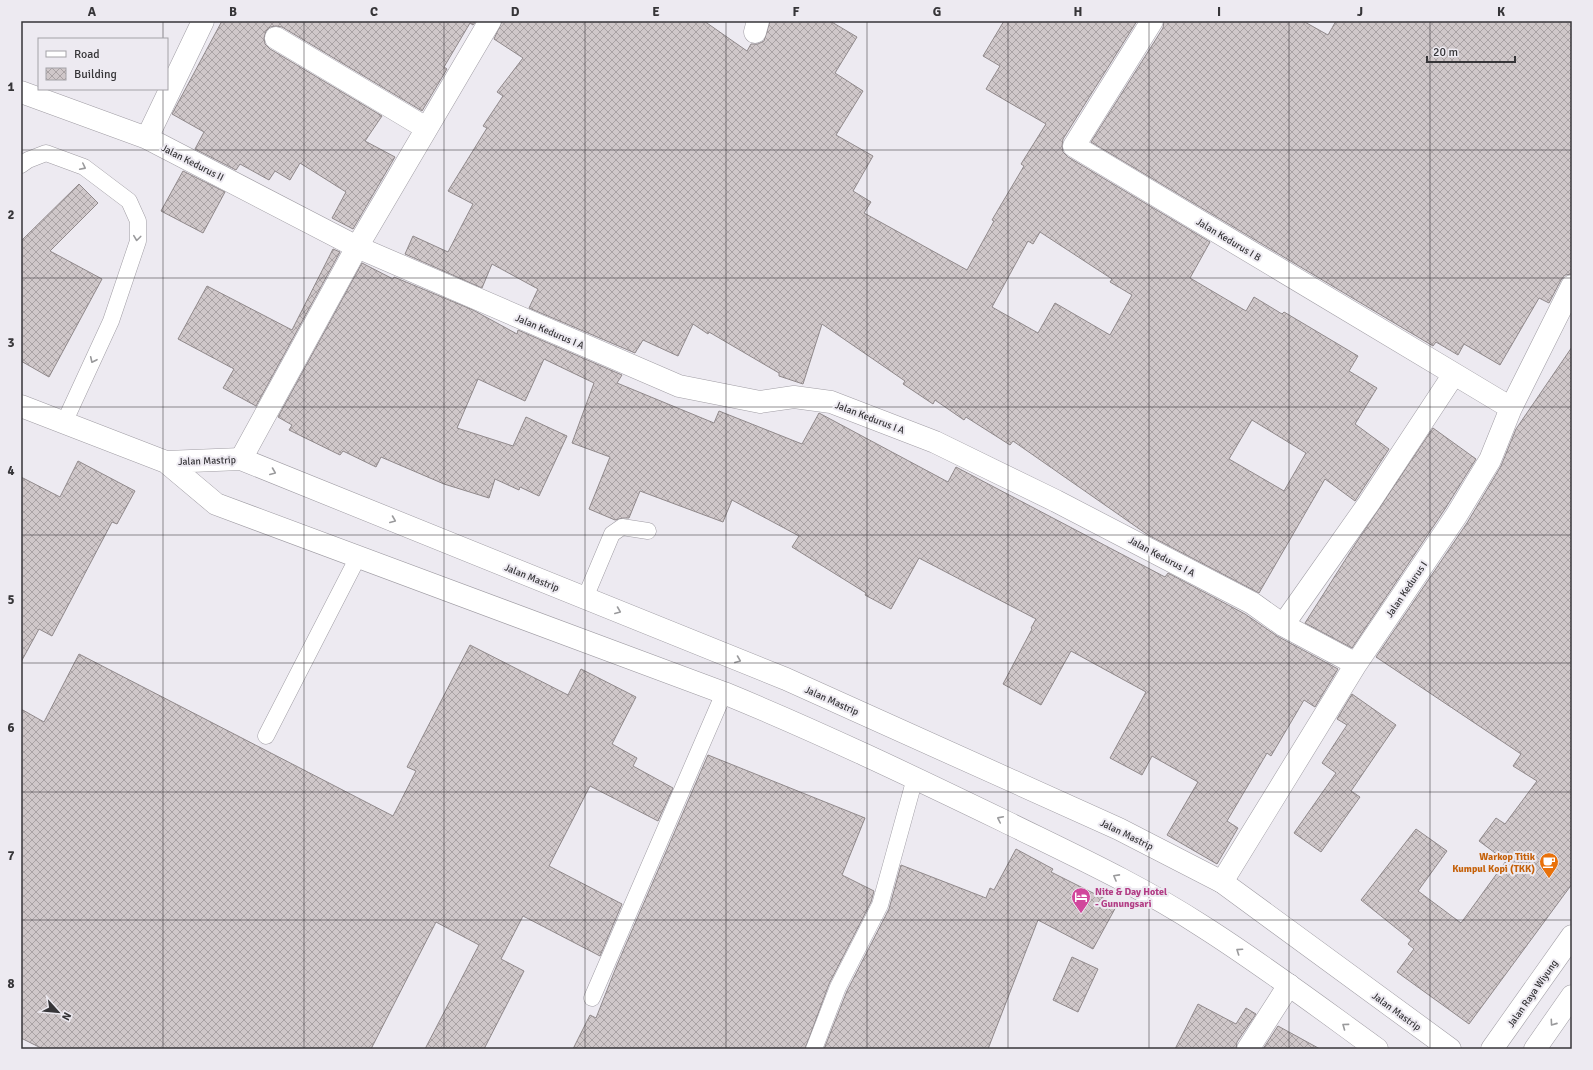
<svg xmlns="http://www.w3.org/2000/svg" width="1593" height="1070" viewBox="0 0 1593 1070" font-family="Signika,sans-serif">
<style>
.building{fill:url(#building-cross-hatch);stroke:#90898b;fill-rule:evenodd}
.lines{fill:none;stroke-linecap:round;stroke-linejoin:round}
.service-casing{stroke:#a09da4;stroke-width:17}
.minor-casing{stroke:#a09da4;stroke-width:23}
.secondary-casing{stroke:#a09da4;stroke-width:23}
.primary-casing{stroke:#a09da4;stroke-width:23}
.service{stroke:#fff;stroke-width:16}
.minor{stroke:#fff;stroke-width:22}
.secondary{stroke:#fff;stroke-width:22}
.primary{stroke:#fff;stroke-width:22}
.oneway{stroke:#9a9a9c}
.grid{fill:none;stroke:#363538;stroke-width:1;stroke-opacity:0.55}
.labels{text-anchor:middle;stroke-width:4;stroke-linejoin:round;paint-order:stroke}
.street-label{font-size:10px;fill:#363538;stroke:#edeaf1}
.food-label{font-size:10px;font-weight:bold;fill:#c56008;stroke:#edeaf1;text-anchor:end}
.hotel-label{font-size:10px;font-weight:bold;fill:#b23c85;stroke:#edeaf1;text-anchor:start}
.neatline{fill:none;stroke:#363538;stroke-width:1.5}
.grid-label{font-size:13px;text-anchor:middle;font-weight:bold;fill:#363538}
</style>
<defs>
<pattern id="building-cross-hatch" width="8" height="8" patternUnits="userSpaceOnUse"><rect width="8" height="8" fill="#cfc7c9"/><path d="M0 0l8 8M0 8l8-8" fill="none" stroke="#a9a2a4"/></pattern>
</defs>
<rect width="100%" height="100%" fill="#edeaf1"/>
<!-- building -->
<path class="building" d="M222,21H476L473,25L470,23L444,67L447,69L422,111L282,27L276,26L270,27L266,31L264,38L265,44L270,49L382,116L365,141L395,157L353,229L332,218L346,192L300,163L290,180L275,171L269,180L240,164L236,170L195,149L204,132L172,114Z
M502,21H704L747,51L751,44H758L764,41L770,21H830L857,37L835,73L863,91L836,135L873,156L853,191L871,202L864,213L967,270L994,221L992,220L1024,166L1021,164L1046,124L986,89L1000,66L983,56L1004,21H1137L1063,139L1062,146L1063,152L1068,157L1210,242L1190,278L1246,311L1254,297L1282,314L1284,312L1358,356L1349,371L1377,388L1355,424L1389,449L1355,501L1325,479L1259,593L1148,535L1013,441L1010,445L966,417L964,420L935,400L933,404L903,384L905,381L822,324L803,384L779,376V373L709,332L708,334L693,324L678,356L643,340L635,353L529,308L538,289L492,264L482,288L405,254L413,236L448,252L473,204L448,191L487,128L483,126L503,96L497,92L523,58L494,39ZM1040,232L1112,279L1110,282L1132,295L1110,335L1055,303L1038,333L992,307L1028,241L1033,244ZM1252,420L1306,453L1284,491L1229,459Z
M1164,21H1303L1328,35L1336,21H1572V274L1565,275L1561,280L1549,303L1539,298L1500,365L1464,344L1458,355L1436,342L1433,346L1091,142L1163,28Z
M183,171L225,192L203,233L161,211Z
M79,184L98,203L50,251L102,279L49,377L21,361V241Z
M333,249L340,252L256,406L223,388L234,369L178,339L207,286L292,330Z
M362,263L393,279L394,277L473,310L517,334L518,330L622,375L617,383L714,423L719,411L802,444L819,413L948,482L956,467L1165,577L1168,573L1245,614L1277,636L1338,669L1315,707L1304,700L1271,756L1267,753L1227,821L1238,828L1217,864L1167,835L1198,782L1152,756L1142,775L1110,758L1146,692L1071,651L1041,705L1003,684L1032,629L1031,628L1036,619L919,558L891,609L865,595L866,593L792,547L799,536L732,500L723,522L640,491L629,518H623L615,520L589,509L610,457L572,443L594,383L544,359L525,401L478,379L457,428L513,446L526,417L567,436L539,496L520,487L519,490L495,479L489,498L444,484L381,457L376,467L343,451L340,455L289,430L292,425L278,417Z
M1572,347V884L1469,1024L1397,972L1414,949L1408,944L1411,940L1361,900L1416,829L1447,851L1418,891L1461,923L1506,861L1479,841L1496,818L1505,824L1537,781L1513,766L1521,754L1376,657L1467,523L1501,466L1516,429Z
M1433,428L1476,459L1445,509L1352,648L1305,623L1356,543Z
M78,461L135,491L117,524L112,522L52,636L39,629L21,662V477L60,497Z
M470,645L568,695L581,669L636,697L612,744L637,758L633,766L673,788L658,821L590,786L549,866L622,904L600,956L523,916L501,959L524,971L484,1049H425L479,945L436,922L371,1049H43L21,1038V709L44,722L79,654L393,816L416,771L407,767Z
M1352,694L1396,725L1351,791L1360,797L1321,852L1294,833L1336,773L1322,763L1347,725L1337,719Z
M708,755L865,818L842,875L874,891L871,902L829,984L805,1049H573L590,1015L596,1018L617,965Z
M1016,849L1053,869L1051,872L1117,905L1093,949L1038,920L988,1049H824L847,991L889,909L901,865L986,898L990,888L994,890Z
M1072,957L1098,969L1078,1012L1053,1000Z
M1198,1004L1236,1024L1246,1008L1256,1014L1237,1042L1236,1049H1175Z
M1278,1026L1320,1049H1263Z"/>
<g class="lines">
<defs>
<path id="service" d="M21,165L28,160L46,153L84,167L129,201L138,221V241L111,321L64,423
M585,598L612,534L622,527L648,531
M266,736L358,557
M592,998L724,693
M814,1049L838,987L880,905L915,778"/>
<path id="minor" d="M1152,21L1074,146L1511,408
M755,32L758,21
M276,38L426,128
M21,92L147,138L357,247L679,386L760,402L794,397L831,402L935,442L1056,501L1252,603L1283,625L1356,664
M147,138L203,21
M241,459L357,247L490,21
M1283,625L1369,503L1454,374
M1222,882L1356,664L1456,516L1490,460L1511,408L1572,286
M1248,1049L1289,985"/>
<path id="secondary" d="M1492,1049L1572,936
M1535,1049L1572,996"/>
<path id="primary" d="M21,406L166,462L216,504L724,693C819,732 911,776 1004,821C1071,854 1139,885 1202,926C1262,964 1319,1007 1377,1049
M166,462L241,459L786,679L1119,829L1222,882L1450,1049"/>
</defs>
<!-- service casing -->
<use href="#service" class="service-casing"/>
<!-- minor casing -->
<use href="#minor" class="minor-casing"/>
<!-- secondary casing -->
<use href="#secondary" class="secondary-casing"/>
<!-- primary casing -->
<use href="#primary" class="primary-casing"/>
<!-- service -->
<use href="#service" class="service"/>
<!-- minor -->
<use href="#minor" class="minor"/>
<!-- secondary -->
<use href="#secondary" class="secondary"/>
<!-- primary -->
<use href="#primary" class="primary"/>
</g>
<!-- one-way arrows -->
<defs><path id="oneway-chevron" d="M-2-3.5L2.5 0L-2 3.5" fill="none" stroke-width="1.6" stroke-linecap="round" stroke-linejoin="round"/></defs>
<g class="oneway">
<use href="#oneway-chevron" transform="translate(83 167) rotate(27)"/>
<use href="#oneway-chevron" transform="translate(137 238) rotate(97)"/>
<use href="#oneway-chevron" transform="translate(93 360) rotate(115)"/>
<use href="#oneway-chevron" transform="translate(273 472) rotate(22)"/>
<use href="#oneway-chevron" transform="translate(393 520) rotate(22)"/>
<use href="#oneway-chevron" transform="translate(618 611) rotate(22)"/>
<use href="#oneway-chevron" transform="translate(738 660) rotate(22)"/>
<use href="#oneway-chevron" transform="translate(1000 819) rotate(-154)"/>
<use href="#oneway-chevron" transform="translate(1116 877) rotate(-151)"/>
<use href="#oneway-chevron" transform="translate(1239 951) rotate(-146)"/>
<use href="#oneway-chevron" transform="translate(1553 1023) rotate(125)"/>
<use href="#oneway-chevron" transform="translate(1345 1026) rotate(-144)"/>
</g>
<!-- grid -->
<path class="grid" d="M163,21V39M304,21V1049M444,21V1049M585,21V1049M726,21V1049M867,21V1049M1008,21V1049M1149,21V1049M1289,21V1049M1430,21V1049M163,89V1049M21,150H1572M21,278H1572M21,407H1572M21,535H1572M21,663H1572M21,792H1572M21,920H1572"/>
<!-- icons -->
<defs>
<symbol id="cafe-pin" viewBox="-11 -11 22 30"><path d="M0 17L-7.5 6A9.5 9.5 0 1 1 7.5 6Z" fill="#e8710a" stroke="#edeaf1"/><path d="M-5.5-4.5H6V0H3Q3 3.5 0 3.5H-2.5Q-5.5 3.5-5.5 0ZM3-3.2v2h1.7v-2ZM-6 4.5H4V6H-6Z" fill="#fff"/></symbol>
<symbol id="hotel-pin" viewBox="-11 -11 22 30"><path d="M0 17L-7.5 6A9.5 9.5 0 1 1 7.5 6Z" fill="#d1479c" stroke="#edeaf1"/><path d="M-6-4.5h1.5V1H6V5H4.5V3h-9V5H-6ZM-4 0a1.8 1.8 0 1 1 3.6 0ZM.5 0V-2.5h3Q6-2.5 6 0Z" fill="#fff"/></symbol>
</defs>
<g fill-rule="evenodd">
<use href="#cafe-pin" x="1538" y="851" width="22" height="30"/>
<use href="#hotel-pin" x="1070" y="886" width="22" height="30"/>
</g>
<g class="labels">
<!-- street labels -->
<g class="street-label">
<text transform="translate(193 162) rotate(27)" y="4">Jalan Kedurus II</text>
<text transform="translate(1229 239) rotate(31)" y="4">Jalan Kedurus I B</text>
<text transform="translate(550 331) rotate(23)" y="4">Jalan Kedurus I A</text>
<text transform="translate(870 417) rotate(21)" y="4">Jalan Kedurus I A</text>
<text transform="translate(207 460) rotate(-2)" y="4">Jalan Mastrip</text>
<text transform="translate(1162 556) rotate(28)" y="4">Jalan Kedurus I A</text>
<text transform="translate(532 577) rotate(22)" y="4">Jalan Mastrip</text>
<text transform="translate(1406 589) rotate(-56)" y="4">Jalan Kedurus I</text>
<text transform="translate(832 700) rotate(24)" y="4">Jalan Mastrip</text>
<text transform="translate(1127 834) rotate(26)" y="4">Jalan Mastrip</text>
<text transform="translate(1532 993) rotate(-55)" y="4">Jalan Raya Wiyung</text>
<text transform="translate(1397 1011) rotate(36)" y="4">Jalan Mastrip</text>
</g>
<!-- food labels -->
<g class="food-label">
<text x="1535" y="860">Warkop Titik<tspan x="1535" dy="12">Kumpul Kopi (TKK)</tspan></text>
</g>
<!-- hotel labels -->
<g class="hotel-label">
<text x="1095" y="895">Nite &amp; Day Hotel<tspan x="1095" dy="12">- Gunungsari</tspan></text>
</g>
</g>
<!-- border -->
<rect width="1593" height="1070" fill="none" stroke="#edeaf1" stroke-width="44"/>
<!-- legend -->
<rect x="38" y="38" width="130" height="52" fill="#edeaf1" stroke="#a4a2a7"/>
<rect x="46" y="51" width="20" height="6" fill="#ffffff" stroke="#a4a2a7"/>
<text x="74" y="58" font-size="12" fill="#363538">Road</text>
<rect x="46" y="68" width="20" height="12" fill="url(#building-cross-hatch)" stroke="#a4a2a7"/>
<text x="74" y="78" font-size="12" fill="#363538">Building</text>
<!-- north arrow -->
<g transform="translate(58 1012) rotate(117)" stroke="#edeaf1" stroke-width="3" paint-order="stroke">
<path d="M0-3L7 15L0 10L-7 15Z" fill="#363538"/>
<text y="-6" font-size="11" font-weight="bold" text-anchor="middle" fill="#363538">N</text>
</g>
<!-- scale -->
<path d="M1427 56v6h88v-6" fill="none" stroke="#363538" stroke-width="2"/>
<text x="1433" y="56" font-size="12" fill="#363538" stroke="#edeaf1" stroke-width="3" paint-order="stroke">20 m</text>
<rect x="22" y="22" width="1549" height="1026" class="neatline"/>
<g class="grid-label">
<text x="92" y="16">A</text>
<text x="233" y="16">B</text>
<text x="374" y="16">C</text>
<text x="515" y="16">D</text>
<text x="656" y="16">E</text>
<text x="796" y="16">F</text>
<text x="937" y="16">G</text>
<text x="1078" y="16">H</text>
<text x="1219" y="16">I</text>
<text x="1360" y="16">J</text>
<text x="1501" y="16">K</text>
<text x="11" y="91">1</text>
<text x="11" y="219">2</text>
<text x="11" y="347">3</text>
<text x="11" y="475">4</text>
<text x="11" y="604">5</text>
<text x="11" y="732">6</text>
<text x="11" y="860">7</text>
<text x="11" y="988">8</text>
</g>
</svg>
